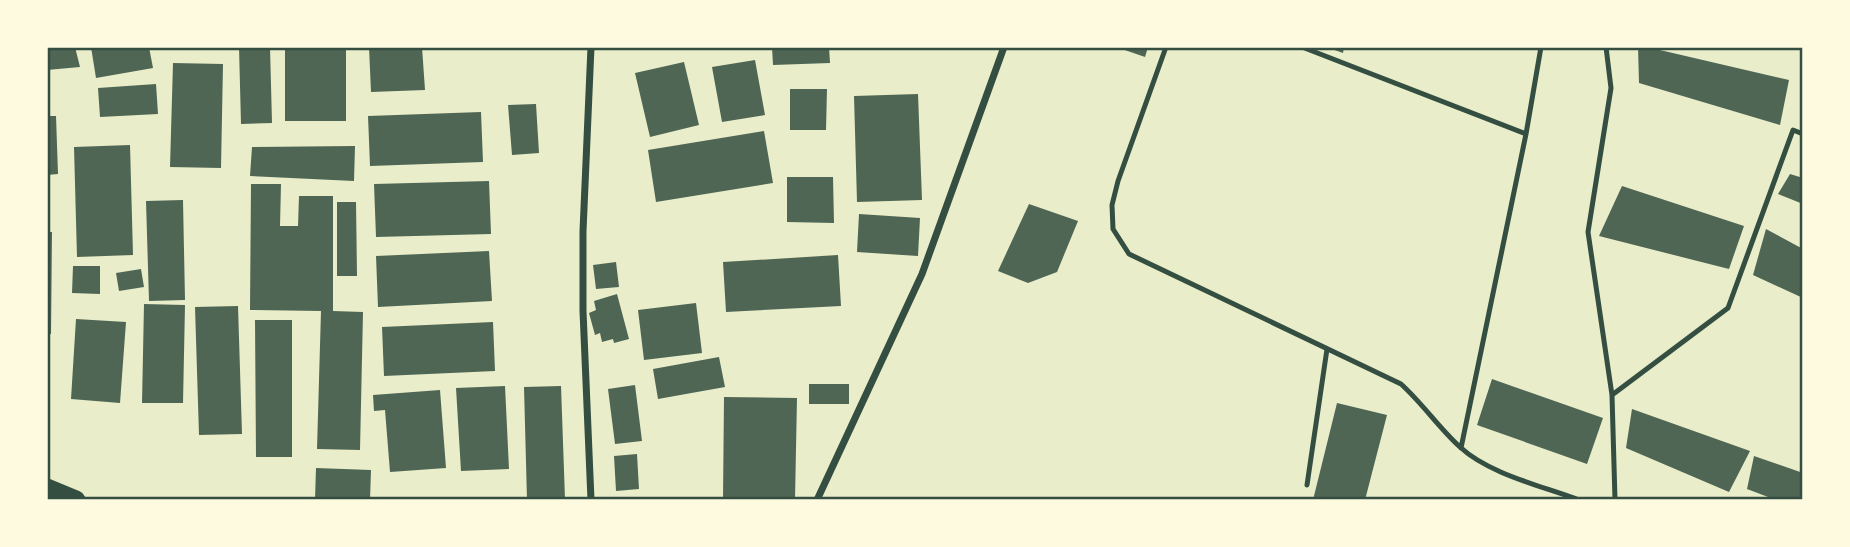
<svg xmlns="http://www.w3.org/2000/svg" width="1850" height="547" viewBox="0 0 1850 547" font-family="'Source Sans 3',sans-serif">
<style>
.building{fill:#4f6655}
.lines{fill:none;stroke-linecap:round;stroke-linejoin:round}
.service{stroke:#344e41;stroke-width:5}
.minor{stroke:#344e41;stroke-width:7}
.trunk{stroke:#344e41;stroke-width:19}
.neatline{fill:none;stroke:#344e41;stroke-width:2.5}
</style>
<rect width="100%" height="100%" fill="#e9edc9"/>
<!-- building -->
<path class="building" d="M47,47H75L80,67L47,70Z
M91,47H149L153,68L96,78Z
M239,47H270L272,123L241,124Z
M285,47H346V121H285Z
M369,47H422L425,90L371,92Z
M772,47H829L830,63L773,65Z
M1116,47H1148L1145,57Z
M1326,47H1344L1343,53Z
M1638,47H1647L1789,80L1780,125L1639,83Z
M755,60L765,115L722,122L712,67Z
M684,62L699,125L650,137L635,73Z
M173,63L223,64L221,168L170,167Z
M156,84L158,114L100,117L98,88Z
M790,89H827L826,130H790Z
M918,94L922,200L857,202L854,96Z
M536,104L539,153L512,155L508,105Z
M481,112L483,162L370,166L368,116Z
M47,116H56L58,174L47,175Z
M764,131L773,183L656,202L648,150Z
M130,145L133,255L77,257L74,147Z
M355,146L354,181L250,176L252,147Z
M1790,174L1803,178V204L1778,194Z
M787,177H833L834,223L787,222Z
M489,181L491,234L376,237L374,184Z
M251,184H281L280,226H298L299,196H333V311L363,312L360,450L317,449L321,311L250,310Z
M1622,186L1744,226L1729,269L1599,236Z
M183,200L185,300L149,301L146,201Z
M337,202H356L357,276H337Z
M1029,204L1078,221L1057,272L1028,283L998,271Z
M859,214L920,218L918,256L857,252Z
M1766,229L1803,249V298L1753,275Z
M47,232H52L51,334H47Z
M489,251L492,301L378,307L376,256Z
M838,255L841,306L726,312L723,262Z
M616,262L619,287L596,289L593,265Z
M73,266H100V294L72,293Z
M141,269L144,287L119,291L116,273Z
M617,294L629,339L614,343L613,339L602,342L600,333L595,335L589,313L596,310L594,301Z
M696,303L702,353L644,360L638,310Z
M144,304L185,305L183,403H142Z
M238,306L242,434L199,435L195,307Z
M76,319L126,322L120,403L71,399Z
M255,320H292V457H256Z
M493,322L495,371L384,376L382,327Z
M719,357L725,387L658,399L653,369Z
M1492,379L1603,418L1587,464L1477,425Z
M809,384H849V404H809Z
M635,385L642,441L615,444L608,389Z
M505,386L509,469L461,471L456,388Z
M561,386L565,499L527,500L524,387Z
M440,390L446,468L390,472L385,410L374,411L373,395Z
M724,397L797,398L795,500L723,499Z
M1337,403L1387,415L1365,500H1313Z
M1632,409L1750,451L1729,492L1626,448Z
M637,454L639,489L616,491L614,456Z
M1754,456L1803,473V500H1776L1747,489Z
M316,468L371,470L370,500H315Z"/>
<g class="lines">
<!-- service -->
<path class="service" d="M1166,47L1118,181L1112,205L1113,229L1129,254L1401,384C1423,404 1439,428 1460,447C1489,474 1542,486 1579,500
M1302,47L1526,134
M1606,47L1611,88L1588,232L1612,395L1615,500
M1612,395L1728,308L1793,130L1803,134
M1461,448L1526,134L1541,47
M1307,485L1327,349"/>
<!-- minor -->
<path class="minor" d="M591,47L583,231V311L591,500
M817,500L922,274L1004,47"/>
<!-- trunk -->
<path class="trunk" d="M47,488L76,500"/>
</g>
<!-- border -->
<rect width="1850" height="547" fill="none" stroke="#fefae0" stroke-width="98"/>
<rect x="49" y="49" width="1752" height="449" class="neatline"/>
</svg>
